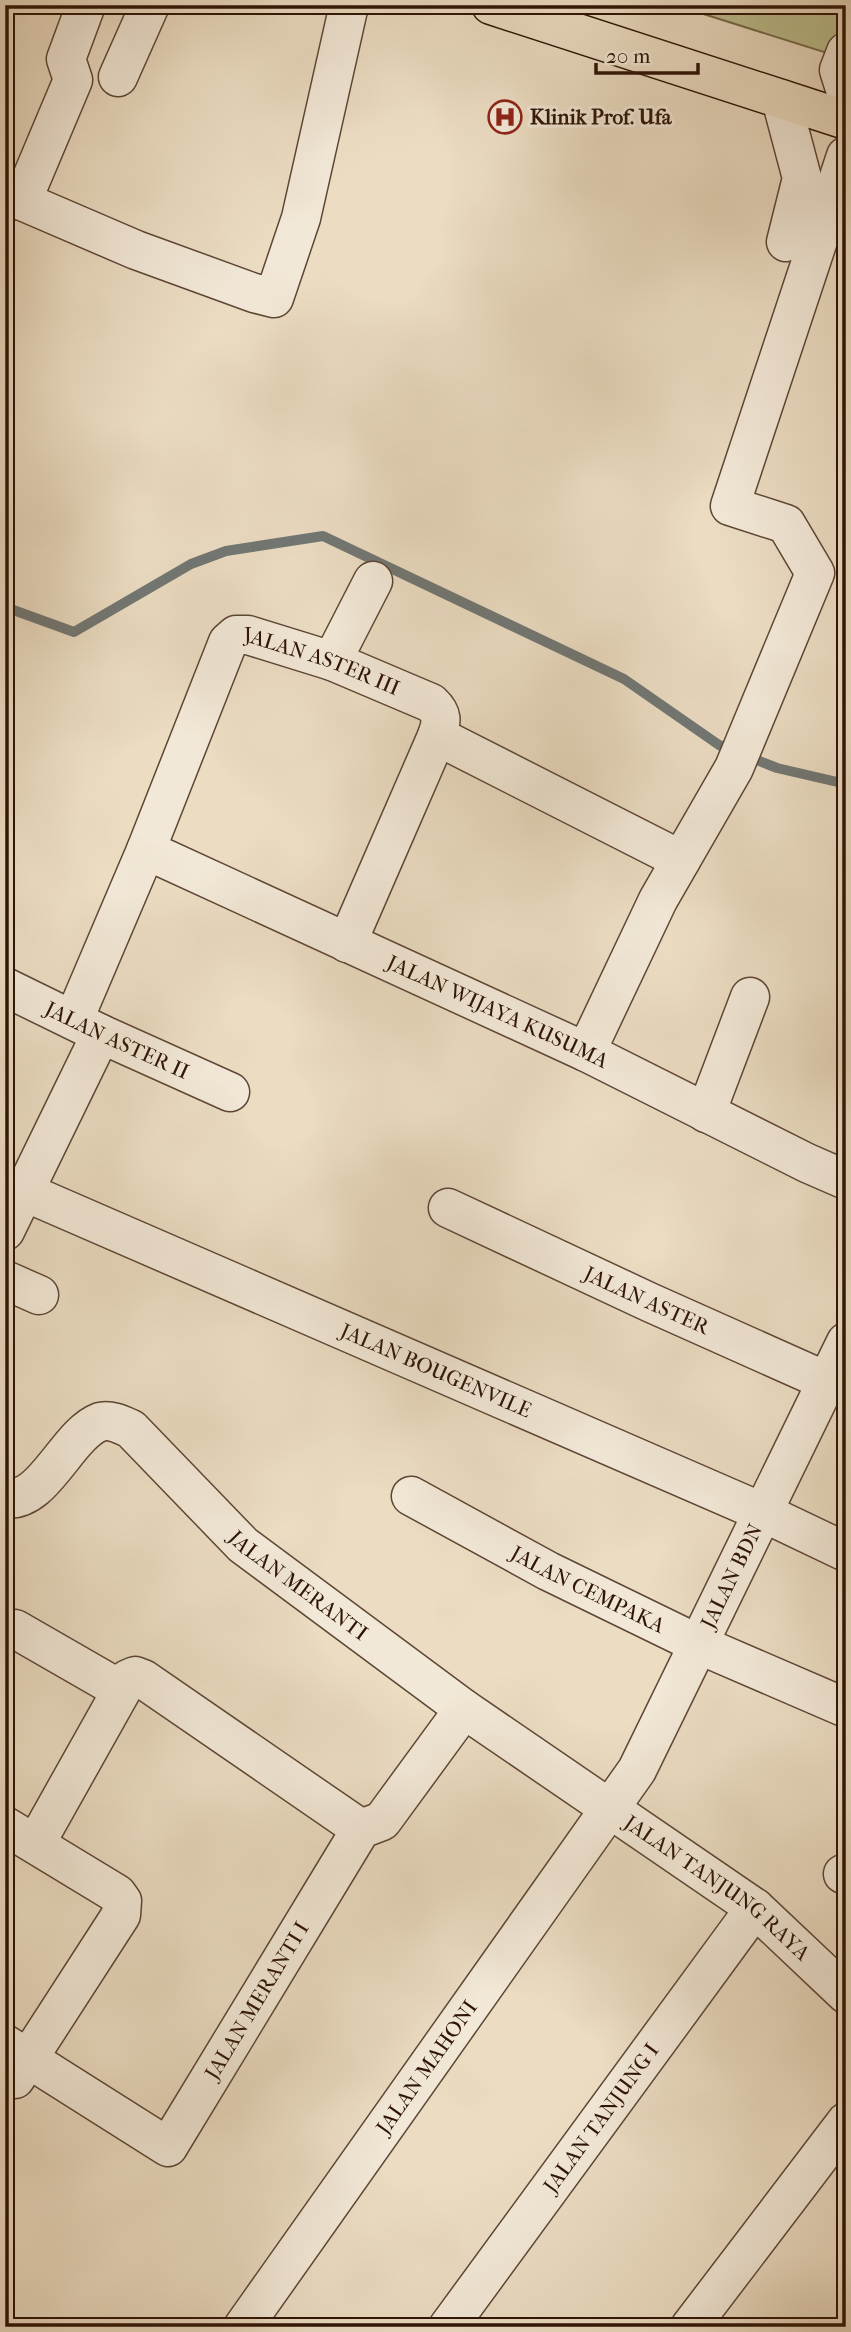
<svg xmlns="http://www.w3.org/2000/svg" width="851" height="2332" viewBox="0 0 851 2332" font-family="'IM FELL French Canon',serif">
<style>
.green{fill:#bdbf8f;stroke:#766a4a;stroke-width:2}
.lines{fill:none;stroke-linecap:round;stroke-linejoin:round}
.stream{stroke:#717774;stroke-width:10}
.minor-casing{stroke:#5d4635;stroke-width:41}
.major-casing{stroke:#2e1406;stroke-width:41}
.minor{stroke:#f2e8d7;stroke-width:38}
.major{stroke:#ebdcc2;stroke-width:38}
.labels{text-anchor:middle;stroke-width:6;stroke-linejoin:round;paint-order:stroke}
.poi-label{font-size:21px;font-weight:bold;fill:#2e1406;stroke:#f2e8d7;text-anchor:start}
.street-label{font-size:21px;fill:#2e1406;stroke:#f2e8d7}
</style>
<rect width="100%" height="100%" fill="#ebdcc2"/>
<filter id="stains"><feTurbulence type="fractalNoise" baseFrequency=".00286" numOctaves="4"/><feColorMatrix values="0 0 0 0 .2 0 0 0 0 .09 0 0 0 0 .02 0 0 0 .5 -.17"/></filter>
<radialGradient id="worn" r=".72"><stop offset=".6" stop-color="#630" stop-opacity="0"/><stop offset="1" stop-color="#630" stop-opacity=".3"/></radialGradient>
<!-- green -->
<path class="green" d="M675,5H846V59Z"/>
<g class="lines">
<!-- stream -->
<path class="stream" d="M5,607L74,632L191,564L226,551L323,536L624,679L719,745L777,768L846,784"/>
<defs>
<g id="minor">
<path d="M846,52L839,70L846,92"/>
<path d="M118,77L150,5"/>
<path d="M781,99L802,178L786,242"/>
<path d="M5,197L22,201L136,250L254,293L274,298L301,218L349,5"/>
<path d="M22,201L73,80L66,59L86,5"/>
<path d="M332,661L373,581"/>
<path d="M437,736L681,860"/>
<path id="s1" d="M146,850L586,1052L807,1163L846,1180"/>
<path id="s2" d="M5,987L101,1034L230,1092"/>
<path id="s3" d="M74,1019L146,850L228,642L236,635H248L332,661L431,703C443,714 442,721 437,736L347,943"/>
<path d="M586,1052L658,900L734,768L815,573L786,524L730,506L846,156"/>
<path d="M706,1113L750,997"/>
<path id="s4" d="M25,1192L764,1513L846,1552"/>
<path id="s5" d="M448,1208L649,1302L846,1390"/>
<path d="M5,1231L101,1034"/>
<path d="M5,1280L39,1295"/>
<path id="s6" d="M411,1496L548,1571L700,1645L846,1708"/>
<path id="s7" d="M5,1498C43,1505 67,1434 100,1422C110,1419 122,1425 131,1429L243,1545L464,1709L755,1908L846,1994"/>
<path d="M15,1629L121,1690"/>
<path d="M5,1826L117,1894L122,1901L121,1915L15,2079"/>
<path d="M36,1843L128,1679L135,1676L143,1679L361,1829"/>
<path d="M843,1874L846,1875"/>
<path id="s8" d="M5,2044L168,2147L361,1829L382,1821L464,1709"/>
<path id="s9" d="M243,2327L637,1770L846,1342"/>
<path id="s10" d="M448,2327L755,1908"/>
<path d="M690,2327L846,2122"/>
</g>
<path id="major" d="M491,5L846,120"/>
</defs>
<!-- minor casing -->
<use href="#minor" class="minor-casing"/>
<!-- major casing -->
<use href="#major" class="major-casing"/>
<!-- minor -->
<use href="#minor" class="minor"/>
<!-- major -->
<use href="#major" class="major"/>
</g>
<!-- icons -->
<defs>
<symbol id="hospital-ring" viewBox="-11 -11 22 22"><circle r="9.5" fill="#f2e8d7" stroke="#8f2418" stroke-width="1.5"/><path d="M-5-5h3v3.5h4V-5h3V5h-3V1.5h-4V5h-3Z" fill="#8f2418"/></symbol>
</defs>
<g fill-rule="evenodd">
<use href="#hospital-ring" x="486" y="98" width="38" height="38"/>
</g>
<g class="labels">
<!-- poi labels -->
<g class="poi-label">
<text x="530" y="124">Klinik Prof. Ufa</text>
</g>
<!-- street labels -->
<g class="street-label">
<text dy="7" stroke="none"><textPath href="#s3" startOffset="508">JALAN ASTER III</textPath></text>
<text dy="7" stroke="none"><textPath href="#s1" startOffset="387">JALAN WIJAYA KUSUMA</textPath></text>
<text dy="7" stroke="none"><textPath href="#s2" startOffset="124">JALAN ASTER II</textPath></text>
<text dy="7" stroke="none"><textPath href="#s5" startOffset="219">JALAN ASTER</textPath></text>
<text dy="7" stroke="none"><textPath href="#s4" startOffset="448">JALAN BOUGENVILE</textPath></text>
<text dy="7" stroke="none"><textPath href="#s9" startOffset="898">JALAN BDN</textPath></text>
<text dy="7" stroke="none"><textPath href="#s7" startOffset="388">JALAN MERANTI</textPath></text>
<text dy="7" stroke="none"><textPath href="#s6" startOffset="200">JALAN CEMPAKA</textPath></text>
<text dy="7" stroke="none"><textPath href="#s7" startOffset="905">JALAN TANJUNG RAYA</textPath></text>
<text dy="7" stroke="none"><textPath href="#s8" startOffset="364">JALAN MERANTI I</textPath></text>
<text dy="7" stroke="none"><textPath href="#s9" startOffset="318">JALAN MAHONI</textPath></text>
<text dy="7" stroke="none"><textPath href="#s10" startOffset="259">JALAN TANJUNG I</textPath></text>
</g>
</g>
<!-- margin -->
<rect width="851" height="2332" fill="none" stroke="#ebdcc2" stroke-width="28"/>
<rect x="7" y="7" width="837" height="2318" fill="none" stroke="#2e1406" stroke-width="3.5"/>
<rect x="14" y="14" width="823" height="2304" fill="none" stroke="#2e1406" stroke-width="2"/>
<!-- scale -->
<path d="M596 63v10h102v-10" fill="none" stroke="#2e1406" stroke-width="3.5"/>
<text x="606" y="63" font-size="21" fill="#2e1406" stroke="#f2e8d7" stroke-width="5" paint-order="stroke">20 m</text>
<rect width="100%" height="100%" filter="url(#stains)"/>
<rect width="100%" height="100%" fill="url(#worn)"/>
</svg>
